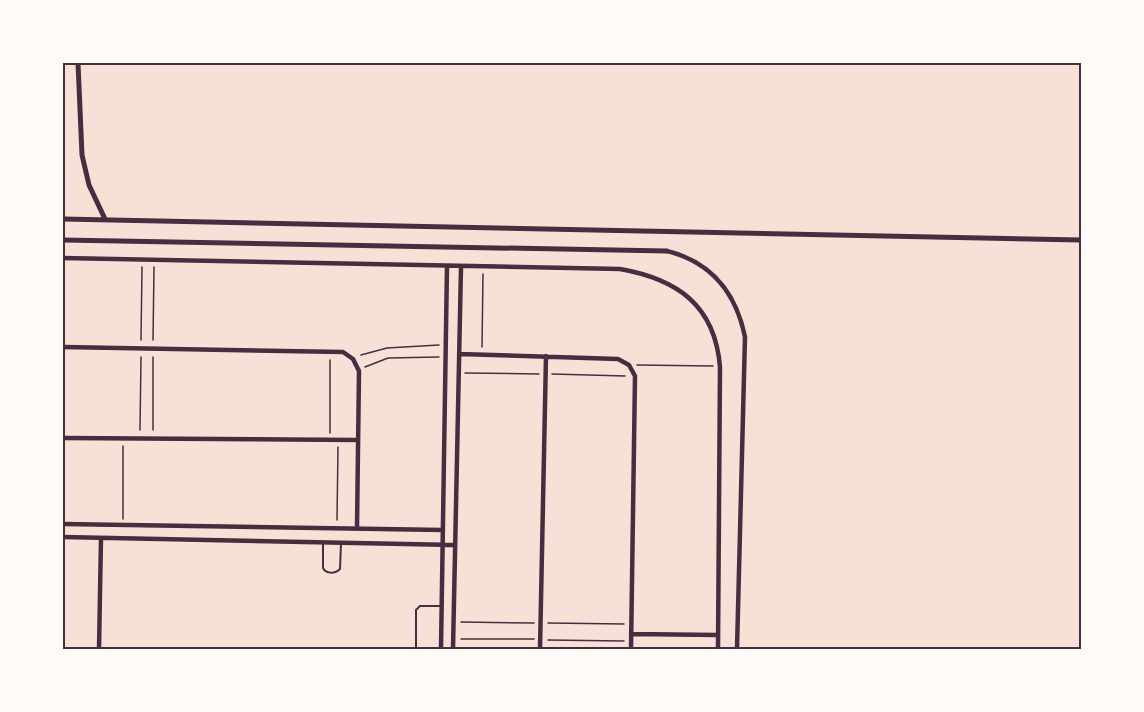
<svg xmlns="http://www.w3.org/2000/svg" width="1144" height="712" viewBox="0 0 1144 712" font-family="Karla,sans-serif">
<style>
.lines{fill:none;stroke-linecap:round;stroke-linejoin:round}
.path{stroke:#4a2c40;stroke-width:1.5}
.service{stroke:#4a2c40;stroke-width:2}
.minor{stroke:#4a2c40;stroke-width:4.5}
.tertiary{stroke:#4a2c40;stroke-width:5}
.neatline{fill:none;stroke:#4a2c40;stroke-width:2}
</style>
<rect width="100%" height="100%" fill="#f7e1d7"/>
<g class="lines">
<!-- path -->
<path class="path" d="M141,340L142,267
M153,340L154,267
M482,347L483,274
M361,355L387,348L439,345
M330,360V433
M637,365L713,366
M365,367L388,358L439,357
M465,373L539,374
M552,374L625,376
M140,430L141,357
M153,430V357
M123,446V519
M337,520L338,447
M461,622L534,623
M548,623L624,624
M461,639H534
M548,640L624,641"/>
<!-- service -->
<path class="service" d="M323,542V568C326,574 335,574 340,569L341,543
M416,649V610L420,606H442"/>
<!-- minor -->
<path class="minor" d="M667,251C711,262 736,293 745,337L737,649
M63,258L620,269C677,279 715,305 720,367L718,649
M63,347L343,352L353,359L359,371L357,528
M459,354L618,359L629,365L635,376L631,649
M63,438L358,440
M63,524L443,530
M63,537L455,545
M631,634L718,635
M99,649L101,538
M441,649L447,266
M453,649L461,267
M540,649L546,356"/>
<!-- tertiary -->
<path class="tertiary" d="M78,63L82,155L89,185L105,219
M63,219L1081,240
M63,240L667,251"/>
</g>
<!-- border -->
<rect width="1144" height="712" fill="none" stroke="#fffaf5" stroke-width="129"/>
<rect x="64" y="64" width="1016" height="584" class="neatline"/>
</svg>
